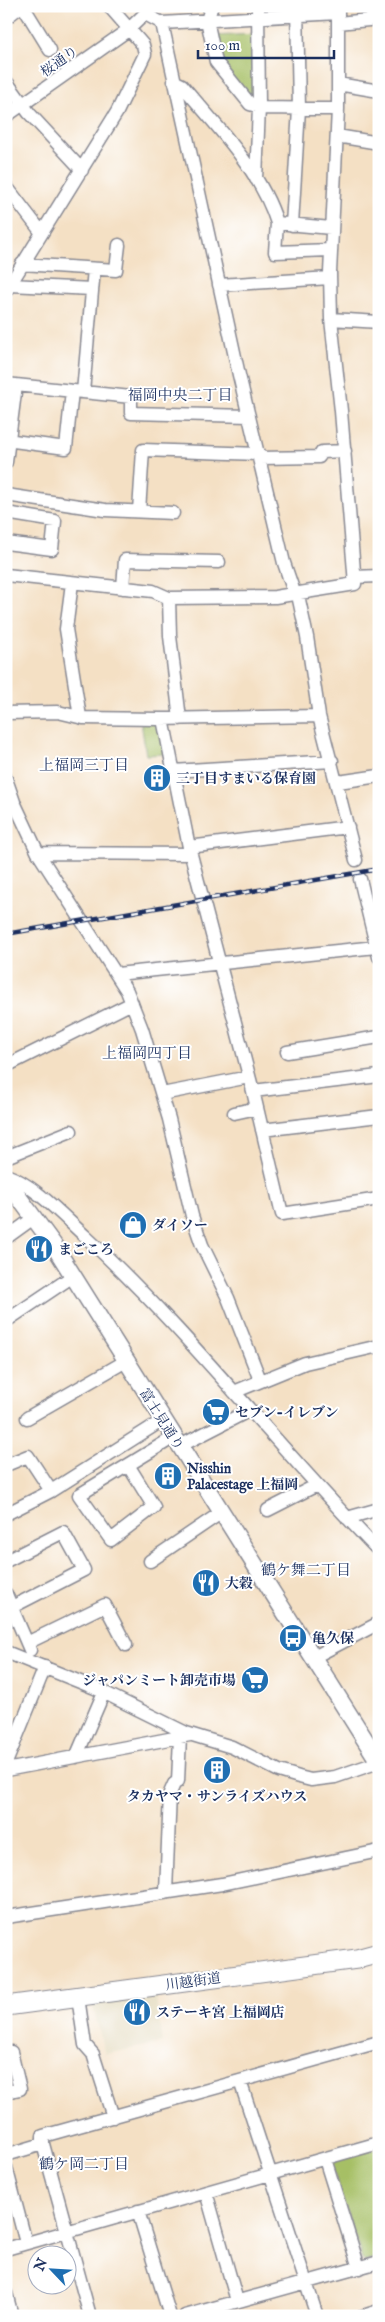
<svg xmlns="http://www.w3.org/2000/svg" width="385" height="2322" viewBox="0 0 385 2322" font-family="'IM FELL English','Noto Serif JP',serif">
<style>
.built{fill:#e1d7b8}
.green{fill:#a6bf65;stroke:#607762}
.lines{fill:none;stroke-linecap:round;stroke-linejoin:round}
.minor-casing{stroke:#888891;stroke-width:15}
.major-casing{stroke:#888891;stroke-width:19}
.highway-casing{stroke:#888891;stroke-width:21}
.minor{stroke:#fff;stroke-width:12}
.major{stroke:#fff;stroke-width:16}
.highway{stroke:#fff;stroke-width:19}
.rail-casing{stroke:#1b2f5e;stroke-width:4.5}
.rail{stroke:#fff;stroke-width:2.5;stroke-dasharray:8;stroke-linecap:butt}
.labels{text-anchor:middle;stroke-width:4;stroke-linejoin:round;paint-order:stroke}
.street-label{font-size:14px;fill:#1b2f5e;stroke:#fff}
.poi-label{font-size:14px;font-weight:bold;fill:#1b2f5e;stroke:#fff;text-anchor:start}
.neighbourhood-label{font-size:15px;fill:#1b2f5e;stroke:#fff}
</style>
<rect width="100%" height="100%" fill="#fff"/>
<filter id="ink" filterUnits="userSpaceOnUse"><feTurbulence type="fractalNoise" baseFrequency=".02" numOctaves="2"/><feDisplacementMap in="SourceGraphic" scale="10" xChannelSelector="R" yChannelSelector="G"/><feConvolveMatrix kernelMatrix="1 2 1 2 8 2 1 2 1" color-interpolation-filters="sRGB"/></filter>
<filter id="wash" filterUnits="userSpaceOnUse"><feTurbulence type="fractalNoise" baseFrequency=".0096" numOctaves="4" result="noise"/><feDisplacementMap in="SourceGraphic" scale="20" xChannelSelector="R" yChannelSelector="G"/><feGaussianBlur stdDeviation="1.12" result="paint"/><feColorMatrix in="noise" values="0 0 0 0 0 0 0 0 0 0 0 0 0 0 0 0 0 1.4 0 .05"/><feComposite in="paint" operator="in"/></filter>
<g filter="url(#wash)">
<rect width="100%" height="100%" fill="#f4e0c4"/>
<!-- built -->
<path class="built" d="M156,1997L162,2043L105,2054L92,2003Z"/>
<!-- green -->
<path class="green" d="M256,34L257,98L250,100L219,62L213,36Z
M141,722H160L167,754L146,755Z
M376,2149L379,2150V2257L366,2261L362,2259L331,2164L334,2160Z"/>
</g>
<g filter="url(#ink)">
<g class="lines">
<defs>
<path id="minor" d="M23,6L50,50
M212,6L207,20L216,62L250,104L263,108L338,109
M147,15L162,23L338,13
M6,18L21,6
M162,23L239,375L284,563L295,595
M338,23L379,19
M6,81L29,113L82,170
M174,81L182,85C217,127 261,171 277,223L331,228
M338,84L379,91
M6,116L128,30L153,6
M337,136L379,143
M256,179L259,107L258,6
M6,186L42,233
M277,223L275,252L331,250
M292,225L299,109L297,6
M22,264L116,270L119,245
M10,285L92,289
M219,285L330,278
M6,291L117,112L145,54L143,45L109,6
M331,319L379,322
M6,384L131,397V413L249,416
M83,392L94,269
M6,440L66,448L72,391
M260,458L319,457L322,452L345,451
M6,462L16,385
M6,495L105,510L173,513
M139,511L143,450L259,454
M6,513L55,521L52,549L6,543
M6,575L153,591L169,598L275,597L355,584L341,411L331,319L330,273L338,109V6
M354,577L379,576
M72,583L66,629L80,717
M123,588L125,560L219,562
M298,595L307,637L319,716L356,860
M169,598L170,636L180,719
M6,713L58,712L83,718L159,719L319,716
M163,719L189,847L253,1091L282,1214L379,1199
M173,771L332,761
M6,779L14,802L38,853L127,991L142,1029L169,1119L192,1216L202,1245L228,1298L260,1380
M338,782L379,776
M189,847L348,827
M38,853L191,854
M360,879L379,957
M117,974L376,947
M287,1052L379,1037
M6,1066L132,1003
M253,1091L379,1076
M162,1094L249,1077
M234,1113L257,1108
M262,1130L379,1116
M6,1157L71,1131
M6,1175C35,1185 64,1217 86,1237C191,1334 279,1449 379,1551
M6,1238L35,1217
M6,1321L73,1276
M234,1392L305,1363L379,1346
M27,1418L126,1361
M180,1446L250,1410
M6,1465L28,1456L51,1491
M128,1465L154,1507L111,1540L79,1495L174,1437
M268,1510L317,1485
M6,1514L51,1491L163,1420
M347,1518L379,1509
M6,1561L63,1532L84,1570L12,1607
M150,1561L222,1512
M6,1594L30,1650
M27,1643L105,1605L126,1645
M6,1652L95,1688L186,1733L232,1747L279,1771L299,1777L311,1780L335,1777L379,1762
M314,1657L379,1623
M76,1757L104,1692
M6,1763L45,1667
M6,1770L190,1735
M166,1892L170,1793L174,1784L178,1781L180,1737
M6,1917L222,1884L379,1851
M78,1997L85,2045L93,2054L113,2117
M6,2053L11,2052L20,2089L6,2092
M240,2081L317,2316
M6,2155L43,2144
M325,2159L359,2268
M6,2167L26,2243
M206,2192L237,2301
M138,2211L170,2316
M6,2249L379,2143
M6,2293L12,2316
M90,2316L43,2144V2136L379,2042
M185,2316L379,2262
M363,2316L379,2311"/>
<path id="major" d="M6,1180L53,1244L379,1762"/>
<path id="highway" d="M6,2006L357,1959L379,1953"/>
</defs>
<!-- minor casing -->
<use href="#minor" class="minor-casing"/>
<!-- major casing -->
<use href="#major" class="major-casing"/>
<!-- highway casing -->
<use href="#highway" class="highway-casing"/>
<!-- minor -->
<use href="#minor" class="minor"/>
<!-- major -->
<use href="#major" class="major"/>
<!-- highway -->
<use href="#highway" class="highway"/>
<defs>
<path id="rail" d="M6,934L379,869"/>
</defs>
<!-- rail casing -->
<use href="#rail" class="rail-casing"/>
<!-- rail -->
<use href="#rail" class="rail"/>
</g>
</g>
<!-- icons -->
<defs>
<symbol id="building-disc" viewBox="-11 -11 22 22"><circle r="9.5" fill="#1f6fb2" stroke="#fff"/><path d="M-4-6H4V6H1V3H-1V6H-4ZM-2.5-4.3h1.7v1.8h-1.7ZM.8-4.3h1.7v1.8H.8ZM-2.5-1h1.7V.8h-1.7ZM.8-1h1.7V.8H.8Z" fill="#fff"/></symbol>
<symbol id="shop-disc" viewBox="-11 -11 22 22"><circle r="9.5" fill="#1f6fb2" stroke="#fff"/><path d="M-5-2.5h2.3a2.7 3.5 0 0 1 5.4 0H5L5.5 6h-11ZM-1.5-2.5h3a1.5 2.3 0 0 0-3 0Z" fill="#fff"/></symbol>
<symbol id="restaurant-disc" viewBox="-11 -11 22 22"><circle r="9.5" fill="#1f6fb2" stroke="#fff"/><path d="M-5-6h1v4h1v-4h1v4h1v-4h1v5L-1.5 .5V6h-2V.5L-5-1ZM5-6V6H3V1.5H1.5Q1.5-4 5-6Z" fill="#fff"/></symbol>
<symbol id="supermarket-disc" viewBox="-11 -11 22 22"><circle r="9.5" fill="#1f6fb2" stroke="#fff"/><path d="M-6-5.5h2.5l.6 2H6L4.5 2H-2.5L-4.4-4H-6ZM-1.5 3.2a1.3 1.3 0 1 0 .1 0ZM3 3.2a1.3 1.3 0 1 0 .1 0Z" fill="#fff"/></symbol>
<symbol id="bus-disc" viewBox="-11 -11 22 22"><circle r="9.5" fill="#1f6fb2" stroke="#fff"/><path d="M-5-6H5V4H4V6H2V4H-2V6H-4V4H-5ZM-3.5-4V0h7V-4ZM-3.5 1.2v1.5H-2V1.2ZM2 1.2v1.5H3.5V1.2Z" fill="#fff"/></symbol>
</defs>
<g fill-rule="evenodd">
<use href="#building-disc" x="141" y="762" width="32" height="32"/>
<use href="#shop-disc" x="117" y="1209" width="32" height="32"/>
<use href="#restaurant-disc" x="23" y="1233" width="32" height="32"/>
<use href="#supermarket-disc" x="200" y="1396" width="32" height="32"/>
<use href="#building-disc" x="152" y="1460" width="32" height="32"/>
<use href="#restaurant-disc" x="190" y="1567" width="32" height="32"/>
<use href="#bus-disc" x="277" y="1622" width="32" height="32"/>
<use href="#supermarket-disc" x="239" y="1664" width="32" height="32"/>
<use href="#building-disc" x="201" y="1754" width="32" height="32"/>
<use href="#restaurant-disc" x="121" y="1996" width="32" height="32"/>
</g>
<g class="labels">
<!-- street labels -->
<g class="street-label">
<text transform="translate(59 61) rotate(-35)" y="5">桜通り</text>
<text transform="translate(162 1419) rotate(58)" y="5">富士見通り</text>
<text transform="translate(193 1981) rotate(-8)" y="5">川越街道</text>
</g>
<!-- poi labels -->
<g class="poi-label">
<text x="176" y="783">三丁目すまいる保育園</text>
<text x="152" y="1230">ダイソー</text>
<text x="58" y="1254">まごころ</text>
<text x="235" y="1417">セブン-イレブン</text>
<text x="187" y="1473">Nisshin<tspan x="187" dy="16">Palacestage 上福岡</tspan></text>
<text x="225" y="1588">大穀</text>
<text x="312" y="1643">亀久保</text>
<text x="236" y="1685" text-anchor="end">ジャパンミート卸売市場</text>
<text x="217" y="1801" text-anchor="middle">タカヤマ・サンライズハウス</text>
<text x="156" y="2017">ステーキ宮 上福岡店</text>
</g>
<!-- neighbourhood labels -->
<g class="neighbourhood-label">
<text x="180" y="400">福岡中央二丁目</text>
<text x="84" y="770">上福岡三丁目</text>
<text x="147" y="1058">上福岡四丁目</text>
<text x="306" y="1575">鶴ケ舞二丁目</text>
<text x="84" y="2169">鶴ケ岡二丁目</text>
</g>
</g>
<!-- margin -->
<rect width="385" height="2322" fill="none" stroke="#fff" stroke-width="25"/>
<!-- north arrow -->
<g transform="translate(52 2270) rotate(295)"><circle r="24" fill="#ffffff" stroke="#a4acbf"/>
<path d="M0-4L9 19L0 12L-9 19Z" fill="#1f6fb2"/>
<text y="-8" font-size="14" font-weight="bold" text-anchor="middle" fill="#1b2f5e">N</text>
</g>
<!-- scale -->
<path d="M198 50v8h136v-8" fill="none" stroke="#1b2f5e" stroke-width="2.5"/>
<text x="205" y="50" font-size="15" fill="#1b2f5e" stroke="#ffffff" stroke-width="4" paint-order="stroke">100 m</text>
</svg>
